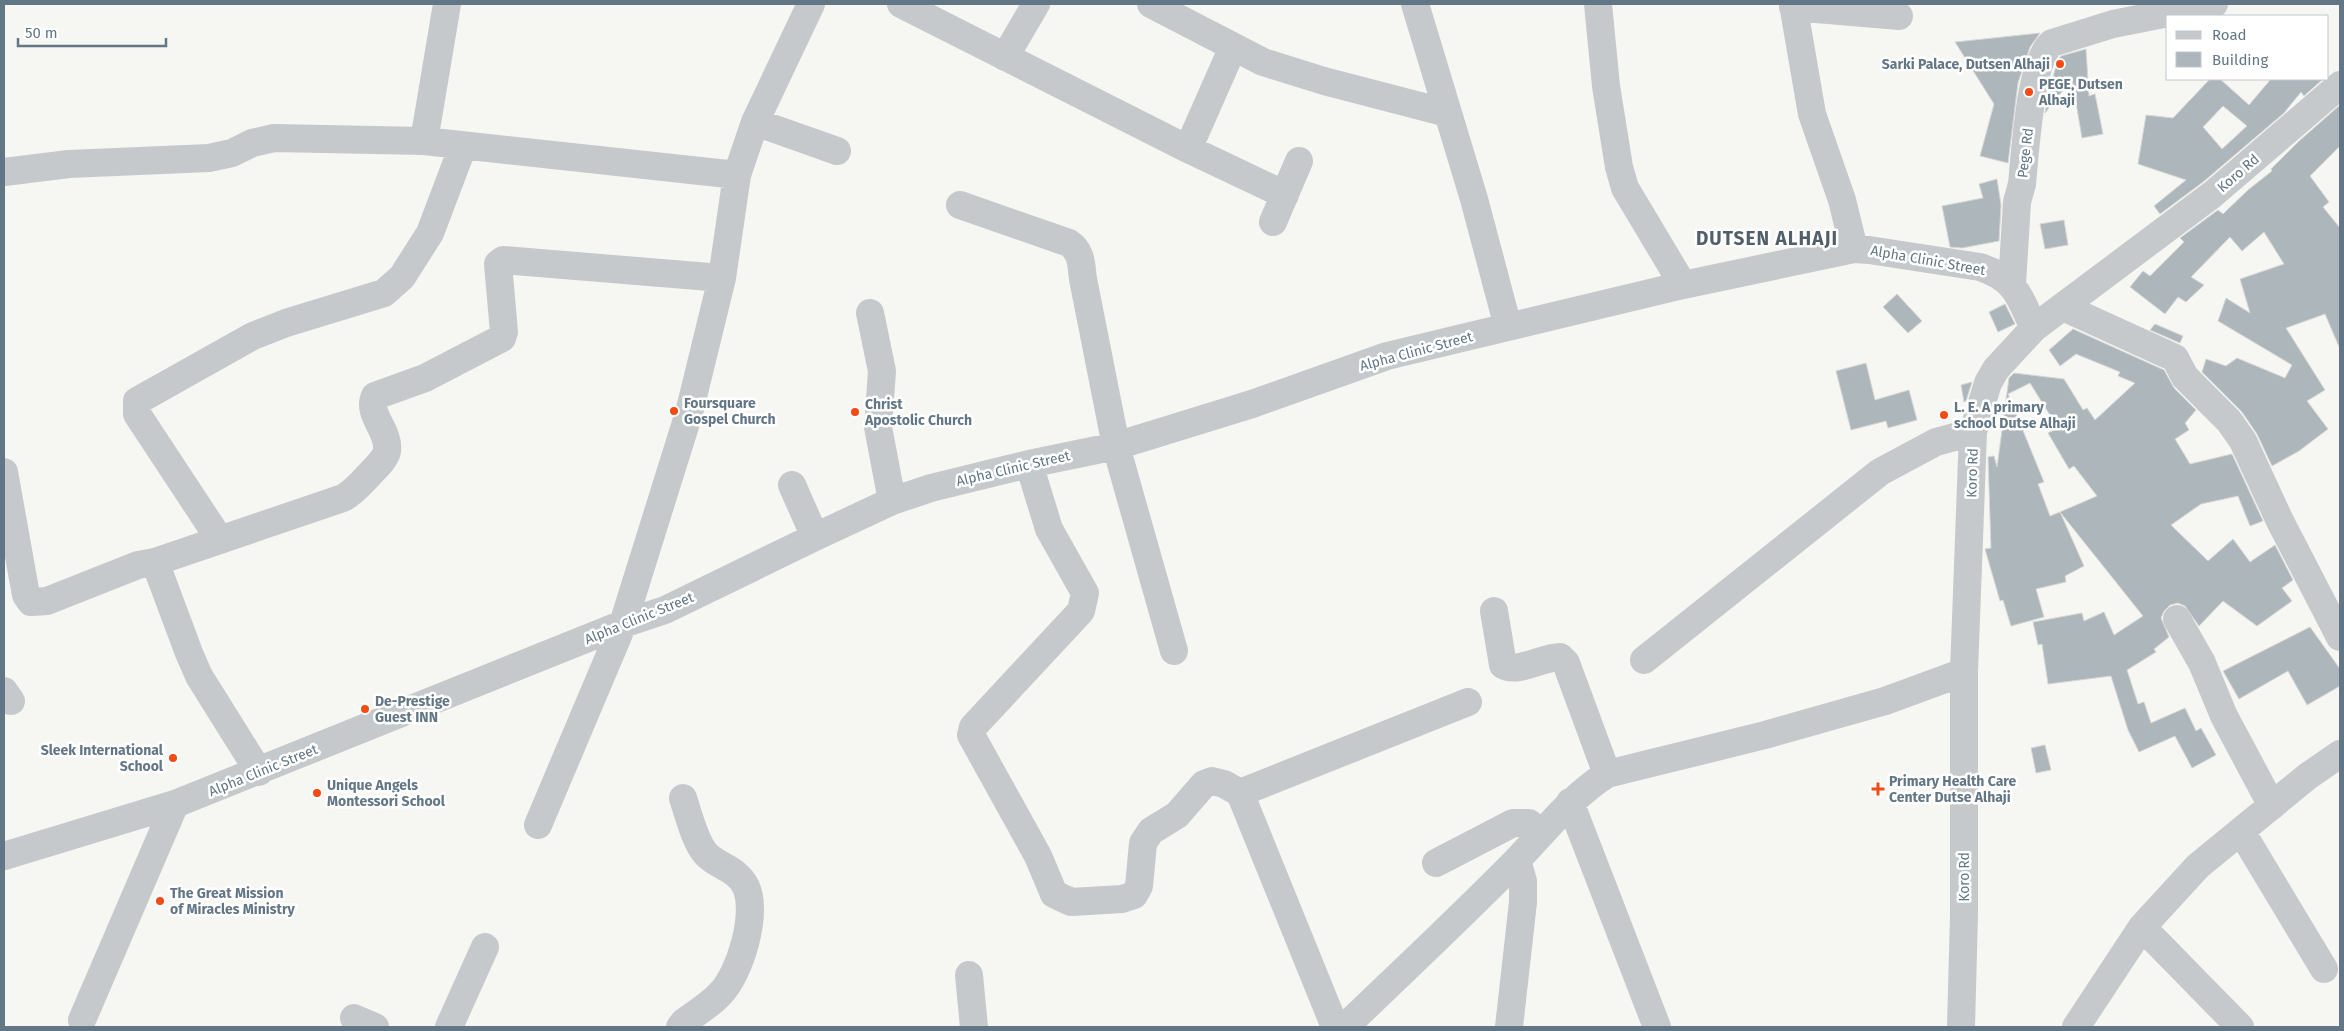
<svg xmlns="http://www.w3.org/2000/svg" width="2344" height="1031" viewBox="0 0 2344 1031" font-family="'Fira Sans',sans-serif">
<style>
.building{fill:#adb6bb;stroke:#d7d7d5;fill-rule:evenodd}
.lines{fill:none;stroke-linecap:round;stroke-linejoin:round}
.minor{stroke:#c5c9cc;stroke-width:28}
.poi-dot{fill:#f44a14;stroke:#fff;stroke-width:2}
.labels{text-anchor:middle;stroke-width:5;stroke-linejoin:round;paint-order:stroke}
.poi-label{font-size:14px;font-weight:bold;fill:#627686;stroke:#fff;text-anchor:start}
.street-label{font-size:14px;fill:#627686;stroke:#fff}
.district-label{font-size:19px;font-weight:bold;letter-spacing:1px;fill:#515f6a;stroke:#fff}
</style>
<rect width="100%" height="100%" fill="#f6f6f2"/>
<!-- building -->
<path class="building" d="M2040,33L2030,47L2018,83L2008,163L1980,156L1994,104L1955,42Z
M2086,49L2089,96L2095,94L2103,134L2082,138L2072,79L2045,113L2049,90L2058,60L2061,56Z
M2210,79H2220L2249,105L2271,79H2323L2304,96L2301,92L2284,113L2203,182L2160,214L2154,206L2186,180L2138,164L2146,115L2173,118ZM2223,106L2247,126L2222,149L2203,127Z
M2340,105V146L2310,176L2329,202L2323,207L2340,228V349L2325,314L2286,328L2325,390L2307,401L2328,429L2299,451L2272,466L2257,434L2242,412L2202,372L2206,359L2226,366L2237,358L2285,378L2292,365L2218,321L2226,298L2250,313L2240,279L2284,264L2264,232L2242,251L2230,237L2191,277L2204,285L2186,302L2178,297L2165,314L2130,287L2143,271L2150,276L2184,242L2180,238L2218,210L2223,214L2248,190L2272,171L2271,169L2298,142Z
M1997,179L2001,205L1999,241L1962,248L1950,247L1942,206L1983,198L1979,184Z
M2064,220L2068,245L2045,249L2040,224Z
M1897,294L1922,321L1908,333L1883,307Z
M2005,304L2015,324L1998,332L1989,312Z
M2155,324L2183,336L2180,343L2150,330Z
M2073,329L2164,370L2174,388L2196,410L2185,423L2189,430L2175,439L2190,464L2232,454L2263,521L2250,526L2238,496L2201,504L2171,525L2208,561L2233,539L2250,562L2275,545L2293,580L2282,588L2292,601L2257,626L2223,601L2199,626L2185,606L2178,603L2170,605L2164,611L2161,618L2169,637L2154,649L2156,652L2127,670L2138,704L2144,702L2151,723L2185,708L2196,731L2201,728L2216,755L2192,768L2175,736L2139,752L2128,730L2111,676L2048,684L2042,644L2038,645L2033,622L2082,613L2084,621L2104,612L2114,635L2143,616L2060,512L2097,496L2074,466L2069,469L2048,433L2058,428L2030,383L2008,394L2044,482L2038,484L2050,516L2060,512L2084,566L2065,576L2066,582L2036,589L2044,617L2011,626L2003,600L2000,601L1985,549L1991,548L1988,457L1994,456L1997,467L2009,378L2014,373L2064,379L2083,410L2087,408L2095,420L2135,383L2118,376L2120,372L2076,354L2060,366L2049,350Z
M1866,363L1875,400L1909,390L1917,420L1888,428L1886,421L1851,430L1836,371Z
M1972,382L1966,401L1964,402L1961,385Z
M2310,627L2340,669V686L2307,705L2288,671L2239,699L2223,671Z
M2045,745L2051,770L2036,773L2031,748Z"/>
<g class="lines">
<!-- minor -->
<path class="minor" d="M901,4L1182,146L1285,195
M1151,4L1263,62L1324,81L1447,113
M1415,4L1474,199L1508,327
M1598,4L1606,86L1619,167L1625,188L1683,285
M1793,4L1812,114L1842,200L1854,249
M1793,7L1899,16
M1005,57L1036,4
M755,122L837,151
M424,141L447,4
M1188,149L1233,47
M4,172L69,164L209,158L232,153L252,143L274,138L424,141L737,175
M960,205L1069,243C1082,252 1081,264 1083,279L1116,446L1174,651
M1273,222L1299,161
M2012,284L2017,202L2022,184C2025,155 2030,59 2052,43L2113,24L2214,4
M2063,307L2175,358L2185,377L2229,421L2243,441L2280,521L2340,637
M870,313L882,371L878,427L892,501
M1029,464L1049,529L1085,593L1081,611L973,727L971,735L1038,856L1054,894L1071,902L1122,899L1134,895L1139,886L1143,843L1151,831L1177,815L1204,784L1212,781L1224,784L1240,793L1335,1027
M4,472L26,595L31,602L47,601L138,565L155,562L343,498C354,492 360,484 369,475C375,468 385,460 387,451C390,431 366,414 375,396L425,378L502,338L504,332L498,264L503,260L722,278
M792,485L815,537
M220,540L137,414V401L253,336L286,323L384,293L402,277L430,233L463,146
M155,562L189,653L199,676L259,772
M1494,611L1503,665C1518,674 1542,657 1560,657L1566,663L1607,774
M2177,619L2202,663L2224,716L2272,806
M1644,660L1880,472L1936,442L1973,432
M4,691L11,701
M1240,793L1468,702
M1570,802L1657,1027
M538,825L623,624L689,413L722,278L737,175L755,122L811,4
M2241,831L2324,969
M4,856L175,804L623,624L665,610L815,537L892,501L931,488L1029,464L1116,446L1252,404L1387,356L1683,285L1854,249L1869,250L1980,267C2016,279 2019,296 2034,328
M1436,863L1513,823H1529L1534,827L1537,838
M2142,927L2240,1027
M969,975L974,1027
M354,1018L375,1027
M82,1020L175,804
M449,1027L485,947
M680,1027L684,1022C696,1013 710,1005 720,994C740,974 758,914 746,887C737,868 718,867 706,854C695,842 688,813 683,798
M1345,1027C1402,972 1461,917 1517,860C1547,829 1570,798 1607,774L1765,735L1885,701L1964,672
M1509,1027L1523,902V881L1517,860
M1961,1027L1964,915V672L1973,432L1988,383L1996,369L2034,328L2213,194L2340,85
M2076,1027L2142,927L2198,866L2308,776L2340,754"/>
</g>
<!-- markers -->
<g class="poi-dot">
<circle cx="2060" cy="64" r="5"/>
<circle cx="2029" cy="92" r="5"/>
<circle cx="674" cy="411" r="5"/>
<circle cx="855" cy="412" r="5"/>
<circle cx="1944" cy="415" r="5"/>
<circle cx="365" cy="709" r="5"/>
<circle cx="173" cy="758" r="5"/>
<path d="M1875.5 781.5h5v5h5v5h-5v5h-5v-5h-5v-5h5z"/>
<circle cx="317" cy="793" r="5"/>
<circle cx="160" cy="901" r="5"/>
</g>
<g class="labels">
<!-- poi labels -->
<g class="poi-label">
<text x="2050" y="69" text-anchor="end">Sarki Palace, Dutsen Alhaji</text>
<text x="2039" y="89">PEGE, Dutsen<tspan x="2039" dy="16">Alhaji</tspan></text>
<text x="684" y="408">Foursquare<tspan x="684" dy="16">Gospel Church</tspan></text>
<text x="865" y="409">Christ<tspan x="865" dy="16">Apostolic Church</tspan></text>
<text x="1954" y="412">L. E. A primary<tspan x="1954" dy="16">school Dutse Alhaji</tspan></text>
<text x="375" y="706">De-Prestige<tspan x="375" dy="16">Guest INN</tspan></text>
<text x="163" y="755" text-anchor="end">Sleek International<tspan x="163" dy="16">School</tspan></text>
<text x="1889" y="786">Primary Health Care<tspan x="1889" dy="16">Center Dutse Alhaji</tspan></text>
<text x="327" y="790">Unique Angels<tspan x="327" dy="16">Montessori School</tspan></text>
<text x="170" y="898">The Great Mission<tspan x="170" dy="16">of Miracles Ministry</tspan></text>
</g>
<!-- street labels -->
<g class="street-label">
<text transform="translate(2025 153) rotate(-83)" y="5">Pege Rd</text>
<text transform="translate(2238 173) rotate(-41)" y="5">Koro Rd</text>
<text transform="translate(1928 260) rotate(10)" y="5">Alpha Clinic Street</text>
<text transform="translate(1416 351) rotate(-15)" y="5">Alpha Clinic Street</text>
<text transform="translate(1013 468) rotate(-13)" y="5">Alpha Clinic Street</text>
<text transform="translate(1972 473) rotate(-88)" y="5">Koro Rd</text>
<text transform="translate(639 618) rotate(-22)" y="5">Alpha Clinic Street</text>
<text transform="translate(263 770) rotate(-22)" y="5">Alpha Clinic Street</text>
<text transform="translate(1964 877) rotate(-90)" y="5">Koro Rd</text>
</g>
<!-- district labels -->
<g class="district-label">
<text x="1767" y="245">DUTSEN ALHAJI</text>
</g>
</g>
<!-- border -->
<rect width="2344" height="1031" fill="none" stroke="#627686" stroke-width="10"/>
<!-- legend -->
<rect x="2166" y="15" width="162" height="65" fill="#ffffff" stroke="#c0c8cf"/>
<rect x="2176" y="31" width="25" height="8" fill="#c5c9cc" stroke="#c0c8cf"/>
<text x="2212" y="40" font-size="15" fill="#627686">Road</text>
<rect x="2176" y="52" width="25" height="15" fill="#adb6bb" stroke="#c0c8cf"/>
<text x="2212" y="65" font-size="15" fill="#627686">Building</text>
<!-- scale -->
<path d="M18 38v8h148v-8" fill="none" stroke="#627686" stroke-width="2.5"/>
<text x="25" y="38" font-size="15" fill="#627686" stroke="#ffffff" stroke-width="4" paint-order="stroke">50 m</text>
</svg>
